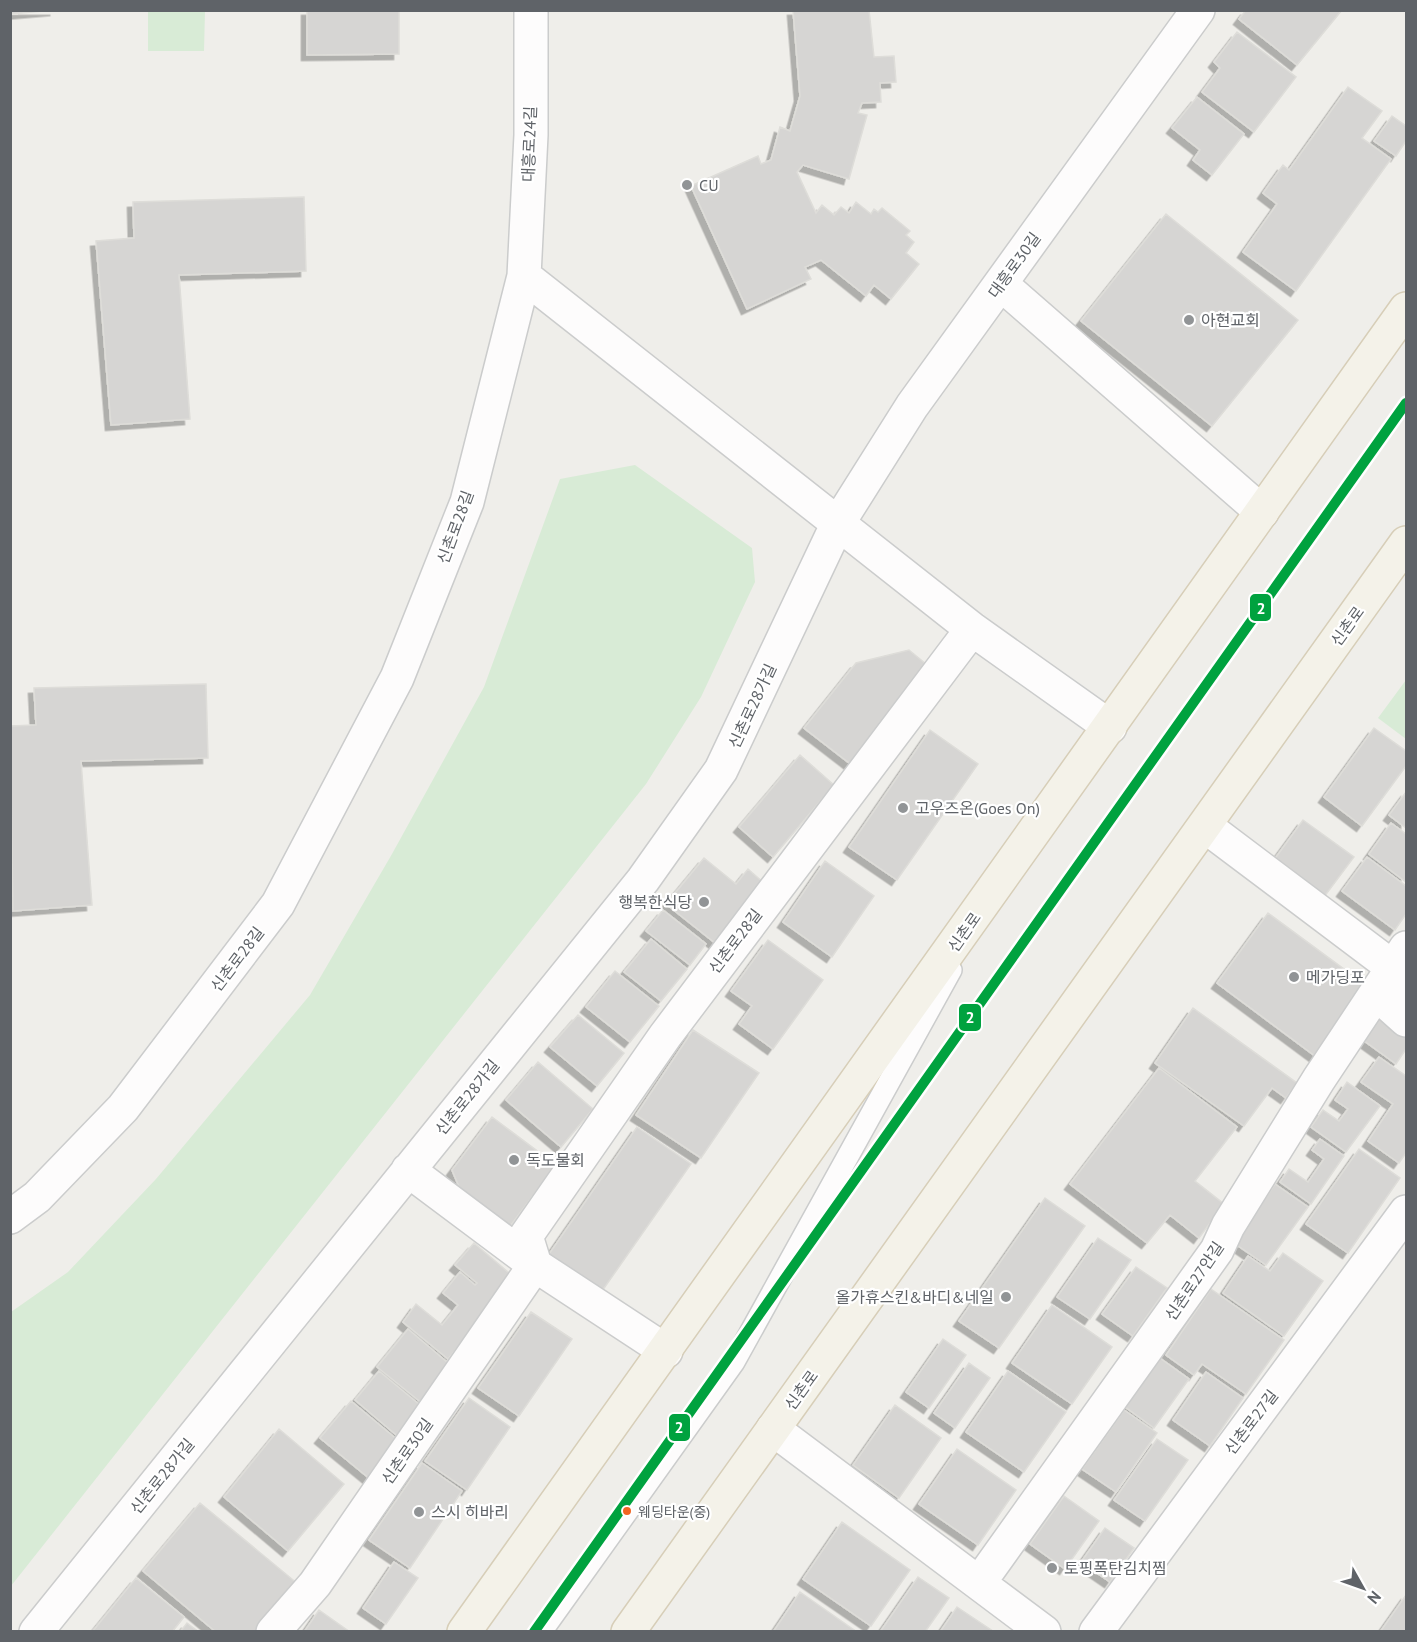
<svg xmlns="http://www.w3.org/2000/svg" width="1417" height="1642" viewBox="0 0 1417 1642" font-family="'PT Sans','Noto Sans KR',sans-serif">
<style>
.green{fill:#d8ebd6}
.building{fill:#d6d5d3;stroke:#deddd9;stroke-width:1.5;filter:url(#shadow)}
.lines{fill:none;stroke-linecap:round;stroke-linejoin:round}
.service-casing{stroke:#cbcccc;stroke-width:24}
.minor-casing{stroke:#cbcccc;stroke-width:36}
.primary-casing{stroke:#d7ceb8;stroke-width:36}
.service{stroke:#fdfcfc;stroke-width:21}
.minor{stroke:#fdfcfc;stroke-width:33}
.primary{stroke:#f4f2e9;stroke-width:33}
.metro-1-casing{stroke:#fff;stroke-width:15}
.metro-1{stroke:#00a23f;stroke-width:10}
.poi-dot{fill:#919496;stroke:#fff;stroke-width:2}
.bus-dot{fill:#f26522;stroke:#fff;stroke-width:2}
.labels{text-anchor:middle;stroke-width:4.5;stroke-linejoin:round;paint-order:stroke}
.bus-label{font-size:14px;fill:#5f6368;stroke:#fff;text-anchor:start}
.street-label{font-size:16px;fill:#5f6368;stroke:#fff}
.poi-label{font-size:16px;fill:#5f6368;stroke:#fff;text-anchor:start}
.line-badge{stroke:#fff;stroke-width:2}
.badge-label{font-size:16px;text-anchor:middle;font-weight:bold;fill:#fff}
</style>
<defs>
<filter id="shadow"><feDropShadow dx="-5.5" dy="5.5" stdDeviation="0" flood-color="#0004"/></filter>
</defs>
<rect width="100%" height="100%" fill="#efeeea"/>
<!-- green -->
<path class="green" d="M148,11H205L204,51H148Z
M635,465L752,548L755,582L701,697L646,784L11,1586V1312L68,1272L156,1179L310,995L392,854L484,687L560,479Z
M1406,680V739L1378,718Z"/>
<!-- building -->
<path class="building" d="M10,10H56L10,14Z
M307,10H399V54L307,55Z
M793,10H869L874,57L894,56L896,82L880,83L881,102L862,103L858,113L867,115L849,179L803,165L797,172L816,213L822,205L834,215L841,207L849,213L856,202L871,214L874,209L878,212L882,208L910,231L906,235L914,242L906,253L919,264L891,299L874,285L866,296L821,260L805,267L811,279L747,309L691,186L758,156L761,164L771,160L780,127L790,131L800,96Z
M1246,10H1342L1297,65L1239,19Z
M1237,32L1296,77L1254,132L1202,92L1220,68L1214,62Z
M1348,87L1382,111L1362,138L1391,159L1296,291L1243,252L1277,204L1263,193L1283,165L1289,170Z
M1197,97L1244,134L1212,175L1193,160L1200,150L1172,128Z
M1392,116L1406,126V141L1396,156L1374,141Z
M304,197L306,271L179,275L190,419L111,425L96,241L134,238L133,202Z
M1166,214L1298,320L1212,426L1081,321Z
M909,650L931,668L853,766L804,728L856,663Z
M206,684L208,758L81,761L92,905L13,911L10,726L36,725L34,688Z
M1374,728L1406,751V766L1362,826L1324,797Z
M930,730L978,764L897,880L849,847Z
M800,755L834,785L773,857L739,827Z
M1406,792V828L1389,815Z
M1303,820L1354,857L1321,901L1271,864Z
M1391,823L1406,834V882L1369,854Z
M1367,857L1406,886V914L1395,930L1342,891Z
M704,858L736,884L748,869L764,883L715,943L666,904Z
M825,861L874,896L832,957L783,922Z
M663,910L706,944L690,965L646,931Z
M1268,913L1371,989L1319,1059L1217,983Z
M651,939L687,969L661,1001L624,972Z
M768,940L823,980L773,1049L739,1024L752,1006L731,991Z
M615,971L659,1006L630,1042L586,1007Z
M1193,1008L1297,1083L1286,1098L1272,1088L1244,1126L1155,1063Z
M1382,1014L1406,1031V1049L1396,1064L1363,1040Z
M578,1015L624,1053L597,1086L550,1047Z
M693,1030L759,1073L701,1158L636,1115Z
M1379,1057L1406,1076V1153L1399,1163L1368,1141L1393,1104L1361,1082Z
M538,1062L593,1109L561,1147L506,1100Z
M1159,1068L1237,1127L1195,1181L1224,1204L1199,1238L1170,1215L1147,1243L1070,1184Z
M1347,1082L1380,1106L1346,1152L1311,1127L1323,1110L1339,1121L1348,1109L1335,1100Z
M492,1117L556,1165L502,1237L470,1213L452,1170Z
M637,1127L691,1164L600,1294L547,1257Z
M1320,1139L1344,1156L1311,1204L1280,1182L1289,1169L1308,1182L1324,1159L1312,1150Z
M1359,1149L1400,1178L1348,1253L1306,1224Z
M1275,1184L1308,1207L1266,1265L1234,1243Z
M1045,1198L1085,1226L999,1348L959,1321Z
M1098,1238L1131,1260L1090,1319L1057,1297Z
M474,1243L515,1278L448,1359L403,1322L416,1304L442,1325L458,1305L443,1293L460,1272L475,1285L477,1283L455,1265Z
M1283,1253L1323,1281L1284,1336L1223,1293L1248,1256L1270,1271Z
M1136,1267L1167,1288L1133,1336L1102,1314Z
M1211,1289L1284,1340L1246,1394L1202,1364L1194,1375L1166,1355Z
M1052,1305L1112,1347L1072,1404L1012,1363Z
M531,1312L572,1339L519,1416L478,1388Z
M408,1329L454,1368L423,1404L377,1367Z
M943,1339L966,1355L929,1408L906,1392Z
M1157,1356L1189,1379L1154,1428L1121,1404Z
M969,1363L990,1378L955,1428L934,1413Z
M379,1371L426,1410L401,1439L355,1400Z
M1008,1371L1066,1412L1024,1472L966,1432Z
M1206,1372L1243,1398L1210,1446L1173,1420Z
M469,1398L510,1427L467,1490L425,1461Z
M351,1401L400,1442L370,1479L320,1438Z
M895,1405L941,1438L899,1498L853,1465Z
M1124,1410L1157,1433L1116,1492L1082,1469Z
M279,1429L344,1484L288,1551L224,1497Z
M1157,1439L1188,1460L1145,1521L1114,1500Z
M957,1449L1016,1490L978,1545L919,1504Z
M422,1463L462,1491L410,1568L369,1540Z
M1064,1496L1099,1521L1065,1569L1030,1544Z
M200,1503L298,1584L258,1632H216L143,1571Z
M842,1522L910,1570L871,1626L803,1579Z
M1105,1528L1134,1548L1110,1582L1081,1562Z
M394,1562L418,1578L386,1624L363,1608Z
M918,1577L949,1598L925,1632H880Z
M136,1578L184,1617L172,1632H92Z
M800,1592L857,1632H773Z
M1406,1595V1632H1380Z
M957,1607L993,1631L992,1632H940Z
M319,1610L350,1632H304Z
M187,1623L199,1632H180Z"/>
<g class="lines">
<defs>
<path id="service" d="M541,1632L734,1362L951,970"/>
<path id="minor" d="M524,276L531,135V10
M1001,284L1262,512
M1205,826L1395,969L1387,1003L1406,1020
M408,1170L535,1265L666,1351
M10,1217L37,1197L123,1108L278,904L397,678L467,502L524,276L972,629L1110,727
M773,1429L1044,1632
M979,1583L1217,1250L1228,1226L1319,1079L1406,948
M36,1632L643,880L721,770L837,525L912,406L1198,10
M273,1632L315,1584L535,1265L526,1236L665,1036L972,629
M1096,1632L1406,1212"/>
<path id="primary" d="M464,1632L1406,309
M628,1632L1406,543"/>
</defs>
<!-- service casing -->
<use href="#service" class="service-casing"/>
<!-- minor casing -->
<use href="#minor" class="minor-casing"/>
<!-- primary casing -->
<use href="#primary" class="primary-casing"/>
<!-- service -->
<use href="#service" class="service"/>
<!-- minor -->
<use href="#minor" class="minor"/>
<!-- primary -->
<use href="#primary" class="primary"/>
<defs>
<path id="metro-1" d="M534,1632L1406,403"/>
</defs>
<!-- metro-1 casing -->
<use href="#metro-1" class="metro-1-casing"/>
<!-- metro-1 -->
<use href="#metro-1" class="metro-1"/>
</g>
<!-- markers -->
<g class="poi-dot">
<circle cx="687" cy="185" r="6"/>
<circle cx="1189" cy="320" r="6"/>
<circle cx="903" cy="808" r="6"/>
<circle cx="704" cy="902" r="6"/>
<circle cx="1294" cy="977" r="6"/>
<circle cx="514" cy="1160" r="6"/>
<circle cx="1006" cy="1297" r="6"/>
<circle cx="419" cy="1512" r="6"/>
<circle cx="1052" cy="1568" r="6"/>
</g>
<circle class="bus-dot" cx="627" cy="1511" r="5"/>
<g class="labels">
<!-- bus labels -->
<g class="bus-label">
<text x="638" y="1517">웨딩타운(중)</text>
</g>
<!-- street labels -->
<g class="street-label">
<text transform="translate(529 144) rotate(-88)" y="6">대흥로24길</text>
<text transform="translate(1014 265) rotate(-54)" y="6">대흥로30길</text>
<text transform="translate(455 527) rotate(-70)" y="6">신촌로28길</text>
<text transform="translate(1347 626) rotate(-54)" y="6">신촌로</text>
<text transform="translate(752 706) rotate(-65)" y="6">신촌로28가길</text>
<text transform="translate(964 932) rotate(-55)" y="6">신촌로</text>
<text transform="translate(735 941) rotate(-53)" y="6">신촌로28길</text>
<text transform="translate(237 959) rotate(-53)" y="6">신촌로28길</text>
<text transform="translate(467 1097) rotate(-51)" y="6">신촌로28가길</text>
<text transform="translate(1194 1281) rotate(-56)" y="6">신촌로27안길</text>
<text transform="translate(801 1390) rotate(-54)" y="6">신촌로</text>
<text transform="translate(1251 1422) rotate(-53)" y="6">신촌로27길</text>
<text transform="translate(407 1451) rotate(-55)" y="6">신촌로30길</text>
<text transform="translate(162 1476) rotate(-51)" y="6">신촌로28가길</text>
</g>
<!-- poi labels -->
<g class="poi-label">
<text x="699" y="191">CU</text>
<text x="1201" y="326">아현교회</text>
<text x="915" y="814">고우즈온(Goes On)</text>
<text x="692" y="908" text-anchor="end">행복한식당</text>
<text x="1306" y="983">메가딩포</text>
<text x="526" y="1166">독도물회</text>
<text x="994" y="1303" text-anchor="end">올가휴스킨&amp;바디&amp;네일</text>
<text x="431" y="1518">스시 히바리</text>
<text x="1064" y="1574">토핑폭탄김치찜</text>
</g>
</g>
<g class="line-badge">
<rect x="1249" y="593" width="23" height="29" rx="6" fill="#00a23f"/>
<rect x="958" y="1003" width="24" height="29" rx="6" fill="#00a23f"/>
<rect x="668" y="1413" width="23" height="29" rx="6" fill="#00a23f"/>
</g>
<g class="badge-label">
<text x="1261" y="614">2</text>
<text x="970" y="1023">2</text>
<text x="679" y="1433">2</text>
</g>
<!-- border -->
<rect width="1417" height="1642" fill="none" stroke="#5f6368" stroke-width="24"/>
<!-- north arrow -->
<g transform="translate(1363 1588) rotate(130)" stroke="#ffffff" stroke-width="4.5" paint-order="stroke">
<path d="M0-4.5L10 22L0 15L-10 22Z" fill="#5f6368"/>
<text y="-9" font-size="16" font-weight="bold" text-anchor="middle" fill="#5f6368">N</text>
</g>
</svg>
